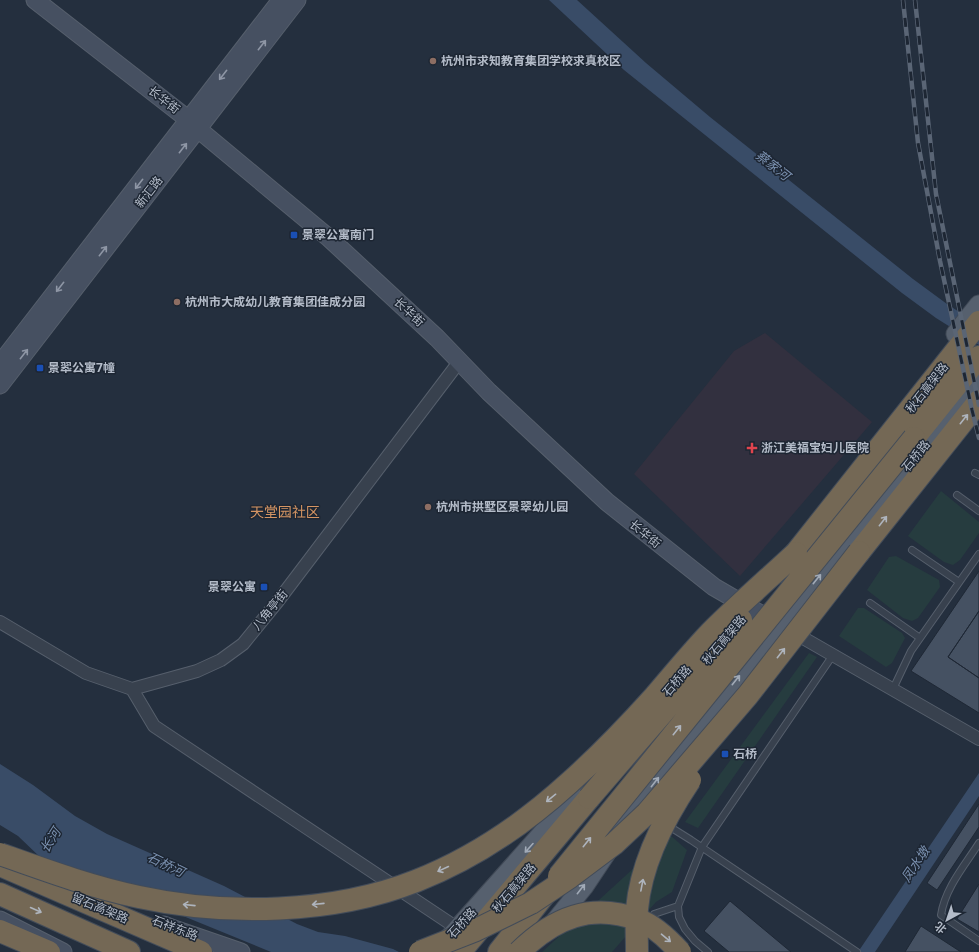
<svg xmlns="http://www.w3.org/2000/svg" width="979" height="952" viewBox="0 0 979 952" font-family="'Open Sans','Noto Sans SC',sans-serif">
<style>
.medical{fill:#32303f}
.green{fill:#263c3f}
.water{fill:#394c67}
.building{fill:#455162;stroke:#1f2835}
.lines{fill:none;stroke-linecap:round;stroke-linejoin:round}
.lane-casing{stroke:#565f6c;stroke-width:8}
.street-casing{stroke:#565f6c;stroke-width:14}
.secondary-casing{stroke:#565f6c;stroke-width:19}
.primary-casing{stroke:#414a57;stroke-width:21}
.highway-casing{stroke:#434c59;stroke-width:24}
.lane{stroke:#38414e;stroke-width:6}
.street{stroke:#38414e;stroke-width:12}
.secondary{stroke:#465061;stroke-width:17}
.primary{stroke:#56606e;stroke-width:19}
.highway{stroke:#746855;stroke-width:22}
.rail-casing{stroke:#5a6575;stroke-width:4.5}
.rail{stroke:#1d2633;stroke-width:3;stroke-dasharray:9;stroke-linecap:butt}
.highway-bridge-casing{stroke:#434c59;stroke-width:24;stroke-linecap:butt}
.highway-bridge{stroke:#746855;stroke-width:22}
.oneway{stroke:#8e96a5}
.oneway2{stroke:#aeb4bd}
.oneway3{stroke:#a1aab7}
.education-dot{fill:#8d6e63;stroke:#1d2633;stroke-width:1.5}
.transit-dot{fill:#1a4fb4;stroke:#1d2633;stroke-width:1.5}
.health-dot{fill:#e0444e;stroke:#1d2633;stroke-width:1.5}
.labels{text-anchor:middle;stroke-width:3;stroke-linejoin:round;paint-order:stroke}
.poi-label{font-size:12px;font-weight:bold;fill:#b4bcc9;stroke:#1d2633;text-anchor:start}
.street-label{font-size:12px;fill:#b4bcc9;stroke:#1d2633}
.water-label{font-size:13px;font-style:italic;fill:#7c92b1;stroke:#1d2633}
.quarter-label{font-size:14px;fill:#d59563;stroke:#1d2633}
</style>
<rect width="100%" height="100%" fill="#242f3e"/>
<!-- medical -->
<path class="medical" d="M765,333L872,422L740,576L634,474L734,351Z"/>
<!-- green -->
<path class="green" d="M941,491L979,522V533L960,560L953,565L944,562L908,536Z
M896,556L939,580L940,587L918,618L912,621L903,618L867,590L889,557Z
M858,608H864L902,633L905,638L892,663L886,667L839,636Z
M809,653L817,657L698,828L685,822Z
M670,835L687,850L672,892L656,902L612,952H542Z"/>
<!-- water -->
<path class="water" d="M549,0H577L646,63L710,117L913,279L947,304L979,325V345L936,318L902,293L624,70Z
M0,764L33,785L75,816L107,834L224,886L297,924L318,932L345,936L393,949L399,952H271L41,858L18,836L0,825Z
M979,773V796L875,952H858Z"/>
<!-- building -->
<path class="building" d="M979,571V611L948,657L979,678V713L911,671Z
M979,611V678L948,657Z
M979,804V827L937,890L927,883Z
M979,884V932L957,919Z
M730,901L791,952H729L704,931Z
M921,926L961,952H905Z"/>
<g class="lines">
<defs>
<path id="lane" d="M975,473L979,475
M957,495L979,511
M912,550L959,582
M870,603L920,638
M893,689L911,651L979,554
M667,825L691,840L857,952
M979,843C965,865 945,888 941,915L979,941
M649,921L654,914L678,906
M708,952L695,941L685,929L679,917L678,906L702,847L833,655"/>
<path id="street" d="M0,622L86,673L132,689L197,671L221,660L243,644L278,601L459,362
M791,631L979,739
M132,689L154,726L457,928"/>
<path id="secondary" d="M35,0L189,120L198,129L329,238L437,338L489,392L607,502L714,587L778,624
M0,364L281,0
M0,385L297,0
M0,920L63,952
M164,925L177,930L241,952"/>
<path id="primary" d="M956,334L979,305
M621,831L644,796L979,378
M550,928L584,886L606,853
M444,944L599,770"/>
<path id="highway" d="M914,438L979,357
M859,552L979,401
M796,553L979,322
M0,865L201,952
M0,894L129,952
M0,931L49,952
M460,952L589,798
M499,952L544,895"/>
</defs>
<!-- lane casing -->
<use href="#lane" class="lane-casing"/>
<!-- street casing -->
<use href="#street" class="street-casing"/>
<!-- secondary casing -->
<use href="#secondary" class="secondary-casing"/>
<!-- primary casing -->
<use href="#primary" class="primary-casing"/>
<!-- highway casing -->
<use href="#highway" class="highway-casing"/>
<!-- lane -->
<use href="#lane" class="lane"/>
<!-- street -->
<use href="#street" class="street"/>
<!-- secondary -->
<use href="#secondary" class="secondary"/>
<!-- primary -->
<use href="#primary" class="primary"/>
<!-- highway -->
<use href="#highway" class="highway"/>
<defs>
<path id="rail" d="M903,0L918,143L940,261L972,410L979,438
M915,0L936,194L979,405"/>
</defs>
<!-- rail casing -->
<use href="#rail" class="rail-casing"/>
<!-- rail -->
<use href="#rail" class="rail"/>
<defs>
<path id="highway-bridge" d="M589,798L690,681L741,620
M0,854C45,870 91,887 139,897C226,916 332,914 416,881C472,859 525,823 569,783C599,756 628,726 655,696C673,675 691,653 710,633C738,605 768,579 796,553
M559,876L914,438
M420,952L476,930L531,903L570,877L614,844L647,813L748,695L859,552
M519,952C554,918 591,902 639,920C655,926 669,940 680,952
M637,952C637,938 636,923 637,909C641,864 665,817 690,780"/>
</defs>
<!-- highway-bridge casing -->
<use href="#highway-bridge" class="highway-bridge-casing"/>
<!-- highway-bridge -->
<use href="#highway-bridge" class="highway-bridge"/>
</g>
<!-- one-way arrows -->
<defs><path id="oneway-shaft" d="M-6 0H5M1.5-3L5.5 0L1.5 3" fill="none" stroke-width="1.6" stroke-linecap="round" stroke-linejoin="round"/></defs>
<g class="oneway">
<use href="#oneway-shaft" transform="translate(262 45) rotate(-52)"/>
<use href="#oneway-shaft" transform="translate(223 75) rotate(128)"/>
<use href="#oneway-shaft" transform="translate(183 148) rotate(-52)"/>
<use href="#oneway-shaft" transform="translate(139 184) rotate(128)"/>
<use href="#oneway-shaft" transform="translate(103 251) rotate(-52)"/>
<use href="#oneway-shaft" transform="translate(60 287) rotate(128)"/>
<use href="#oneway-shaft" transform="translate(24 354) rotate(-52)"/>
</g>
<g class="oneway2">
<use href="#oneway-shaft" transform="translate(964 419) rotate(-51)"/>
<use href="#oneway-shaft" transform="translate(883 521) rotate(-52)"/>
<use href="#oneway-shaft" transform="translate(781 653) rotate(-52)"/>
<use href="#oneway-shaft" transform="translate(677 730) rotate(-51)"/>
<use href="#oneway-shaft" transform="translate(551 798) rotate(141)"/>
<use href="#oneway-shaft" transform="translate(587 842) rotate(-51)"/>
<use href="#oneway-shaft" transform="translate(443 869) rotate(155)"/>
<use href="#oneway-shaft" transform="translate(642 885) rotate(-79)"/>
<use href="#oneway-shaft" transform="translate(318 904) rotate(174)"/>
<use href="#oneway-shaft" transform="translate(189 905) rotate(-174)"/>
<use href="#oneway-shaft" transform="translate(36 910) rotate(24)"/>
<use href="#oneway-shaft" transform="translate(666 938) rotate(40)"/>
</g>
<g class="oneway3">
<use href="#oneway-shaft" transform="translate(817 579) rotate(-51)"/>
<use href="#oneway-shaft" transform="translate(736 680) rotate(-51)"/>
<use href="#oneway-shaft" transform="translate(655 782) rotate(-52)"/>
<use href="#oneway-shaft" transform="translate(529 848) rotate(132)"/>
<use href="#oneway-shaft" transform="translate(581 889) rotate(-52)"/>
</g>
<!-- markers -->
<g class="education-dot">
<circle cx="433" cy="61" r="4"/>
<circle cx="177" cy="302" r="4"/>
<circle cx="428" cy="507" r="4"/>
</g>
<g class="transit-dot">
<rect x="290" y="231" width="8" height="8" rx="2"/>
<rect x="36" y="364" width="8" height="8" rx="2"/>
<rect x="260" y="583" width="8" height="8" rx="2"/>
<rect x="721" y="750" width="8" height="8" rx="2"/>
</g>
<path class="health-dot" d="M750 442h4v4h4v4h-4v4h-4v-4h-4v-4h4z"/>
<g class="labels">
<!-- poi labels -->
<g class="poi-label">
<text x="441" y="65">杭州市求知教育集团学校求真校区</text>
<text x="302" y="239">景翠公寓南门</text>
<text x="185" y="306">杭州市大成幼儿教育集团佳成分园</text>
<text x="48" y="372">景翆公寓7幢</text>
<text x="761" y="452">浙江美福宝妇儿医院</text>
<text x="436" y="511">杭州市拱墅区景翠幼儿园</text>
<text x="256" y="591" text-anchor="end">景翠公寓</text>
<text x="733" y="758">石桥</text>
</g>
<!-- street labels -->
<g class="street-label">
<text transform="translate(164 100) rotate(38)" y="4">长华街</text>
<text transform="translate(149 192) rotate(-52)" y="4">新汇路</text>
<text transform="translate(409 312) rotate(43)" y="4">长华街</text>
<text transform="translate(927 388) rotate(-52)" y="4">秋石高架路</text>
<text transform="translate(916 456) rotate(-51)" y="4">石桥路</text>
<text transform="translate(645 534) rotate(39)" y="4">长华街</text>
<text transform="translate(270 610) rotate(-51)" y="4">八角亭街</text>
<text transform="translate(724 640) rotate(-50)" y="4">秋石高架路</text>
<text transform="translate(677 681) rotate(-49)" y="4">石桥路</text>
<text transform="translate(514 888) rotate(-50)" y="4">秋石高架路</text>
<text transform="translate(100 908) rotate(23)" y="4">留石高架路</text>
<text transform="translate(462 923) rotate(-48)" y="4">石桥路</text>
<text transform="translate(175 928) rotate(21)" y="4">石祥东路</text>
</g>
<!-- water labels -->
<g class="water-label">
<text transform="translate(773 165) rotate(38)" y="5">蔡家河</text>
<text transform="translate(50 840) rotate(-58)" y="5">长河</text>
<text transform="translate(166 864) rotate(26)" y="5">石桥河</text>
<text transform="translate(915 864) rotate(-56)" y="5">凤水墩</text>
</g>
<!-- quarter labels -->
<g class="quarter-label">
<text x="285" y="517">天堂园社区</text>
</g>
</g>
<!-- north arrow -->
<g transform="translate(947 920) rotate(220)" stroke="#1d2633" stroke-width="3" paint-order="stroke">
<path d="M0-3L7 15L0 10L-7 15Z" fill="#b4bcc9"/>
<text y="-6" font-size="11" font-weight="bold" text-anchor="middle" fill="#b4bcc9">北</text>
</g>
</svg>
